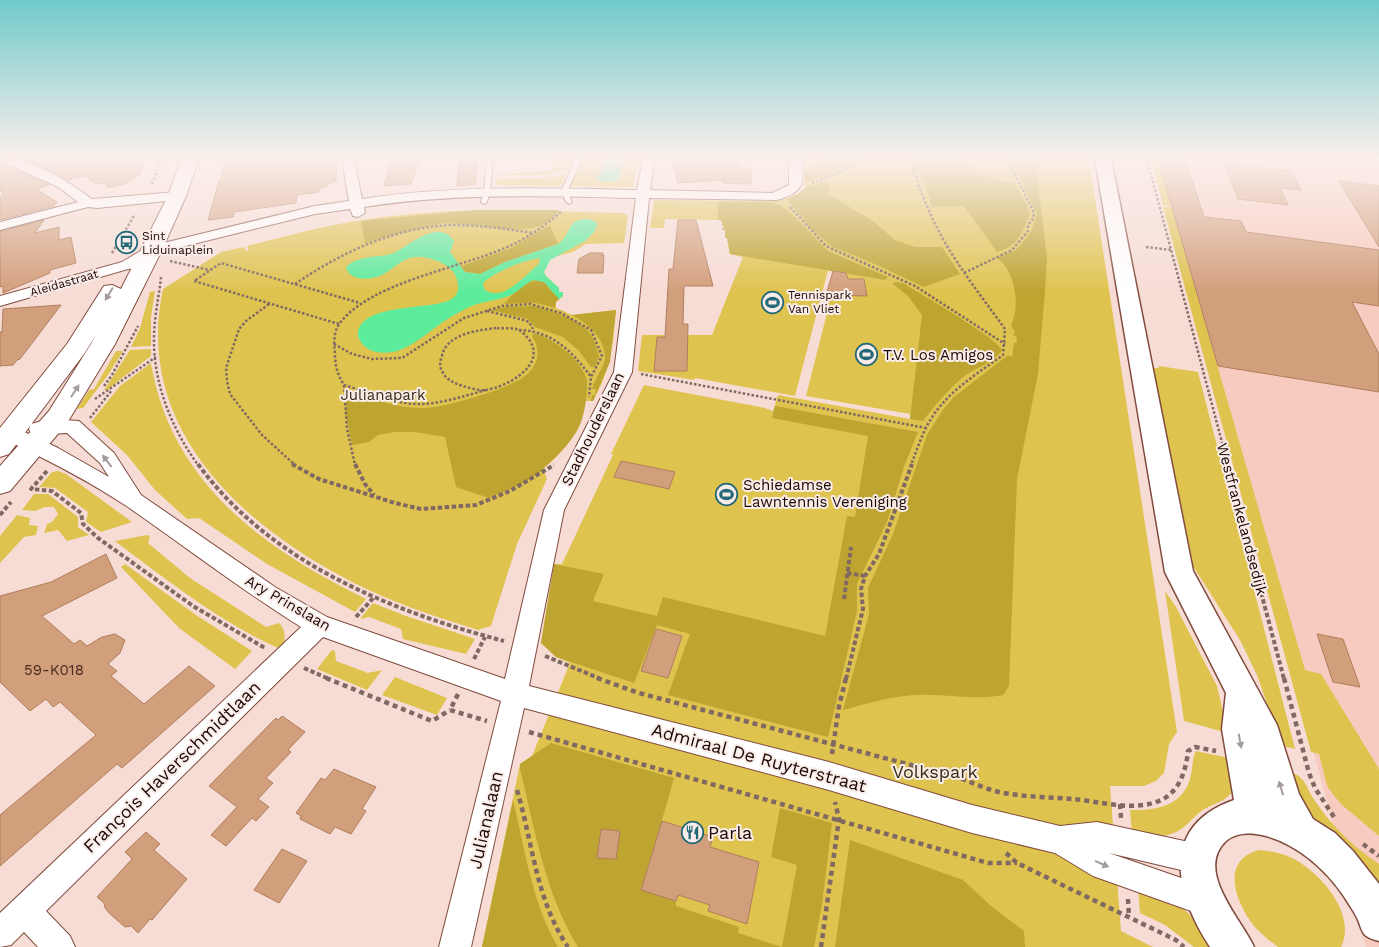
<svg xmlns="http://www.w3.org/2000/svg" width="1379" height="947" viewBox="0 0 1379 947" font-family="'Work Sans',sans-serif">
<style>
.built{fill:#f7cbbf}
.green{fill:#dfc34f}
.forest{fill:#bea430}
.water{fill:#5deb9c;fill-rule:evenodd}
.building{fill:#d29f7c;stroke:#b07e5c}
.lines{fill:none;stroke-linecap:round;stroke-linejoin:round}
.service-casing{stroke:#814b3d;stroke-width:2}
.minor-casing{stroke:#814b3d;stroke-width:2}
.tertiary-casing{stroke:#814b3d;stroke-width:3}
.secondary-casing{stroke:#814b3d;stroke-width:2}
.path-far2{stroke:#806963;stroke-width:2.5;stroke-dasharray:2.5 2;stroke-linecap:butt}
.path-far1{stroke:#806963;stroke-width:4;stroke-dasharray:4.5 2.5;stroke-linecap:butt}
.path{stroke:#806963;stroke-width:4.5;stroke-dasharray:5 4;stroke-linecap:butt}
.service{fill:#fff;fill-rule:evenodd}
.minor{fill:#fff;fill-rule:evenodd}
.tertiary{fill:#fff;fill-rule:evenodd}
.secondary{fill:#fff;fill-rule:evenodd}
.oneway{fill:#a49c9a}
.labels{text-anchor:middle;stroke-width:4;stroke-linejoin:round;paint-order:stroke}
.far-poi-label{font-size:12px;fill:#1b0703;stroke:#faede9;text-anchor:start}
.far-street-label{font-size:12px;fill:#1b0703;stroke:#faede9}
.poi-label{font-size:15px;fill:#1b0703;stroke:#faede9;text-anchor:start}
.park-label{font-size:15px;fill:#332d15;stroke:#faede9}
.street-label{font-size:15px;fill:#1b0703;stroke:#faede9}
.near-number-label{font-size:15px;fill:#492d21}
.near-street-label{font-size:18px;fill:#1b0703;stroke:#faede9}
.near-park-label{font-size:18px;fill:#332d15;stroke:#faede9}
.near-poi-label{font-size:18px;fill:#1b0703;stroke:#faede9;text-anchor:start}
</style>
<rect width="100%" height="100%" fill="#f7dcd5"/>
<!-- built -->
<path class="built" d="M1154,159H1379V947H1366Z"/>
<!-- green -->
<path class="green" d="M552,159H572L570,168L554,174L542,175H498V174L552,171Z
M583,159H608L597,179C605,183 615,183 622,177L623,159H639L633,187L570,186Z
M802,159H1089L1177,732L1169,744L1164,773L1156,781L1144,786H1110L1121,931L1153,947H482L520,764L532,756L570,663L556,657L541,643L554,564H562L613,455L611,454L644,385L765,408L773,411L778,395L910,419V414L806,396L827,313L826,297L833,272L828,270L795,396L695,378L694,380L638,371L642,335H712L743,257L730,254L727,238H725V230H722L724,226H722V220L665,219L664,228H650L654,200L778,201L798,194L805,188Z
M1151,159H1158L1171,202H1169L1170,206L1163,205Z
M564,175L565,178L560,186L495,185L496,179L542,178Z
M1163,207L1172,208L1305,670L1321,674L1379,769V836L1342,805L1335,797L1327,786L1319,754L1311,752Z
M492,210L624,213L628,216L624,243L586,244L573,252L554,257L550,260L544,272L546,276L559,288V292H563V296L556,302V308L572,315L616,310C613,345 611,369 593,401H585C581,428 566,452 543,468L547,479L517,544L491,626L478,630C436,617 394,603 354,583C242,526 133,428 163,289L221,252L244,247L246,251L249,250L247,246C276,239 304,231 333,225C385,215 439,211 492,210Z
M155,291L151,318V346L131,347L140,328L150,292Z
M151,349V356L117,382L108,390H104L130,350Z
M116,351H123L108,375L83,408L77,409L89,390L94,389Z
M151,363C171,483 264,549 366,599L355,612L267,564L199,518L187,519L155,490L127,455L91,422L120,386Z
M1159,366L1198,372L1295,749L1279,745L1269,709L1257,675L1240,640L1191,563L1151,368H1159Z
M58,471L66,474L132,522L101,532L86,522L88,512L55,488L39,487L52,472Z
M34,494H48L78,517V527L89,535L67,541L58,530L44,533L47,524L52,522L58,514L54,507H45L35,511L22,510Z
M17,515L30,518L29,525L38,526L36,535L24,537L0,563V536Z
M147,535L150,536L148,543L190,578L266,627L279,623C287,631 285,640 282,650C221,623 168,581 115,541Z
M125,564L196,615L252,651L235,669L179,628L121,567Z
M1165,591L1176,607L1217,686L1228,733L1184,721Z
M373,603L406,616L475,639L466,654L403,639L401,629L369,617L360,619Z
M332,650L335,651L336,661L368,673L382,670L367,690L317,669Z
M395,677L447,698L437,715L382,695Z
M1196,751L1229,758C1230,766 1235,777 1234,785C1234,801 1208,804 1199,813C1189,821 1184,830 1171,834C1159,839 1145,835 1132,833L1130,810C1157,811 1186,805 1191,774C1193,767 1192,758 1196,751Z
M1291,773C1304,775 1307,788 1313,798C1330,824 1353,847 1379,864V883L1304,810Z
M1259,850C1273,851 1285,854 1296,860C1322,875 1357,915 1341,947H1278C1270,941 1261,934 1254,926C1236,903 1219,861 1259,850Z
M1138,887L1176,903L1189,914L1213,947H1194L1165,925L1140,913Z"/>
<!-- forest -->
<path class="forest" d="M826,159H856L840,169L805,183L804,170L820,167Z
M916,159H962C971,176 997,180 1014,183C1019,192 1027,202 1029,212C1031,217 1028,218 1026,223C1021,238 1013,247 997,252L964,206L932,207Z
M1011,159H1035L1047,258L1045,291L1038,374L1017,479L1009,686L1003,695C973,701 945,693 915,695C891,696 866,704 843,710L869,614L868,588L893,534L927,435L942,411L954,397L1008,355L1012,357L1014,343H1017L1016,336L1013,335L1015,332L1011,325C1021,307 1015,270 997,258L1016,250L1031,232L1037,214Z
M826,181L830,190L826,193L873,221L895,240L915,247H942L960,274L924,287L877,265L831,246L810,228L787,199L798,194L805,188Z
M718,202H768L780,205L792,214L828,251L888,277L885,280L730,254L727,238H725V230H722L724,226H722V221L718,220Z
M474,210H559C538,247 470,218 439,224C415,229 389,236 365,243L361,221Z
M550,225L558,244L505,262L480,274L465,272L459,267L511,248Z
M537,280L544,282L559,299L556,302L555,308L572,315L616,310L610,362L593,401H591L592,395H595L596,389H592C595,378 605,366 605,357C604,325 561,307 535,303C525,302 514,304 504,304C512,295 524,281 537,280Z
M897,282L903,283C920,294 996,337 1002,350C995,362 974,369 963,377C948,390 935,405 923,421L910,419L922,315L908,296L892,283Z
M533,306C548,309 578,319 588,331C594,338 597,348 599,357L595,367H591L579,351L563,337L535,327L528,319L491,310L506,307Z
M535,333C556,341 577,356 586,377C589,384 585,411 582,419C576,439 557,456 543,469C532,481 505,491 489,498L456,487L445,437L415,432H395L378,435L369,442L352,445L345,411L347,395L353,393C374,399 397,408 420,408C441,409 509,389 525,376C539,365 541,350 532,336Z
M775,406L918,432L905,464L887,522L857,584V611L828,737L668,695L690,634L657,625L634,683L556,657L541,643L554,564L604,574L593,601L657,616L663,597L825,636L847,516L855,517L868,436L772,418Z
M551,743L674,778L642,890L676,901V906L739,927L738,933L782,947L797,865L771,857L780,808L832,823L822,904L814,947H578C545,893 535,830 520,769V764Z
M513,800C525,850 532,903 558,947H482Z
M850,840L963,880L991,906L1024,931L1025,947H835Z"/>
<!-- water -->
<path class="water" d="M608,159H623L620,179L606,182L597,179Z
M589,219L596,222L597,225L594,232L585,241L550,260L544,272L546,276L559,288V292H563V296L559,299L544,282L533,280C525,284 519,291 511,295C499,300 486,301 474,305C466,308 458,313 451,317C433,327 419,343 400,350C390,354 375,354 367,348C362,345 357,338 358,333C361,303 430,310 450,300C464,293 458,273 447,266C440,261 430,258 422,257C404,255 396,268 382,275C371,280 349,282 346,267C358,255 376,258 391,254C408,248 437,217 454,241L450,252L465,272L480,274L505,262L558,244C572,234 566,218 589,219ZM540,258L539,264C525,275 502,304 484,289L483,283C494,272 524,260 540,258Z"/>
<!-- building -->
<path class="building" d="M18,159H144L140,174L127,183L107,188L106,184L95,183L84,176L68,180L38,165Z
M225,159H337L336,182L330,183L326,186L319,189V192L297,195L296,203L234,212L233,217L208,220L219,181H221Z
M391,159H419L411,184L384,186Z
M459,159H478L475,184L457,186Z
M672,159H738V168H751V184L723,183V180L678,183Z
M1158,159H1185L1204,217L1241,221L1246,232L1379,250V306L1352,302L1379,354V392L1218,366Z
M0,161L2,164L49,185L36,189L57,202L54,206L0,220V197L4,193L0,191Z
M1224,163L1291,171L1301,190L1280,188L1288,205L1238,199Z
M1339,181L1379,186V247Z
M44,220L35,233L59,227V240L71,237L76,263L50,270V273L3,293V286L0,287V232Z
M678,220H696L713,286H684L683,324H688L687,371H654L657,337H665L669,269H673Z
M590,253H603L602,256L604,255L603,273H577L579,259Z
M833,271L846,273L848,279H864L867,296L826,295Z
M61,305L20,359L17,360L13,365L0,366V332H2L3,309Z
M621,461L675,472L669,489L614,477Z
M106,554L117,578L42,616L74,644L80,640L87,646L102,637L115,634L125,640L120,653L108,664L117,671L111,676L144,704L189,666L215,686L122,768L117,764L0,866V815L96,735L60,702L53,707L46,699L30,711L0,682V596L51,582Z
M656,629L682,636L668,678L641,671Z
M1317,634L1343,639L1360,687L1333,682Z
M282,716L305,732L288,750L291,752L266,778L273,783L258,799L269,807L256,821L252,818L226,846L211,835L237,807L209,786L276,718L278,720Z
M334,769L376,787L362,809L366,811L351,834L335,827L330,834L300,819L301,816L296,813L321,778L325,780Z
M662,821L713,837L710,847L759,862L747,924L708,911L710,905L678,895L676,901L641,890Z
M601,829L620,831L616,859L597,858Z
M146,832L160,844L154,850L187,879L152,920L150,919L138,933L131,926L125,927L109,913L105,908L104,903L97,897L132,859L125,852Z
M282,849L307,861L279,903L254,890Z"/>
<g class="lines">
<defs>
<path id="service" d="M487,159H493L490,191L487,202L484,204L481,202L484,191Z
M573,159H579V166L567,191L572,202L569,204L566,202L561,191L573,166Z"/>
<path id="minor" d="M1,159C34,159 66,180 92,199L177,192L184,196L177,200L97,208L88,207L0,230V222L78,202L58,187L3,162Z
M342,159H354L362,199C453,185 546,188 637,190L643,159H655L650,190L772,193L789,185V159H801C805,185 803,192 777,200L649,198L632,372L564,510L529,686L829,762L972,805L1060,826L1097,822L1198,844L1208,849L1213,859L1208,869L1198,874L1109,853L1216,890L1220,901L1216,912L1205,916L1093,876L1055,853L972,833L829,790L524,708L471,947H439L501,701L323,637L46,911L70,936L75,947H38L24,932L11,945L0,947V913L301,627C241,590 186,547 128,507C89,481 46,459 4,439L1,434L4,429L11,427L18,429L58,448L109,477L100,463L67,433C56,433 42,437 31,434L29,429L31,424L50,419L79,421L114,453L141,495L275,587L327,617L505,679L544,510L614,372L636,198C545,196 453,193 364,207L365,213L358,217L353,216L350,209L315,214L157,253L145,261L148,264L145,267L128,269L0,306V296L122,262L147,247L315,206L349,201Z"/>
<path id="tertiary" d="M1095,159H1111L1193,571L1277,725L1299,794L1313,819L1335,833L1353,851L1379,884V941C1375,940 1368,938 1365,935C1361,931 1360,923 1357,918C1354,911 1349,905 1345,898C1326,869 1296,843 1262,835C1250,832 1235,833 1226,841C1194,871 1242,920 1254,947H1210C1175,894 1159,826 1234,800L1222,729L1226,693L1165,572Z"/>
<path id="secondary" d="M181,159H199L186,196L162,250L115,344L67,423L10,491L0,494V466L49,411L91,344L96,335L84,354L9,454L0,457V428L67,344L104,286L112,285L121,289L168,196Z"/>
</defs>
<!-- service casing -->
<use href="#service" class="service-casing"/>
<!-- minor casing -->
<use href="#minor" class="minor-casing"/>
<!-- tertiary casing -->
<use href="#tertiary" class="tertiary-casing"/>
<!-- secondary casing -->
<use href="#secondary" class="secondary-casing"/>
<!-- path-far2 -->
<path class="path-far2" d="M910,159C916,175 920,191 927,206C945,251 977,290 1005,329L1003,355C977,374 948,391 931,419C922,433 917,450 911,465
M1147,159L1228,465
M812,183L845,170L861,159
M152,184L162,159
M790,207L826,246L915,286L1005,344
M1146,247L1171,250
M112,253L135,214
M170,261L210,270
M964,273L1012,250L1028,231V225L1034,217L1033,210L1007,159
M161,277C159,297 154,317 154,338C153,383 172,429 198,465
M295,284C342,252 395,227 453,225C480,225 507,229 533,233
M269,304L246,321L239,329L226,368L227,381L230,394L262,435L295,465
M487,311L524,320L529,322L533,329
M339,324L194,281L221,263L360,303
M497,328C503,329 513,327 519,330C523,332 528,338 530,341C546,366 506,387 486,390C479,391 470,388 463,386C454,383 446,380 442,371C439,366 440,361 442,356C446,334 478,330 497,328Z
M519,330C552,331 572,351 591,377
M334,344L352,354L372,359L402,358L464,318L502,306L530,304L561,313L591,330L602,356L591,377L589,397
M641,374L926,428
M344,385L347,429L355,465
M104,386L112,375L138,326
M486,390C464,396 441,404 418,404C393,404 368,392 344,385C337,374 335,365 335,353C334,343 333,332 340,323C370,283 459,268 505,248C526,239 545,226 562,211
M95,399L156,357
M90,418L112,390"/>
<!-- path-far1 -->
<path class="path-far1" d="M198,464C269,562 390,611 504,641
M292,464L319,479L395,503L421,509L476,505L510,491L554,465
M355,464L365,484L374,495
M1227,464L1284,679
M47,471L31,489L52,491L81,513L83,524L98,538L193,606L265,648
M0,515L11,502
M847,573L865,576
M844,599L851,547
M356,617L374,597
M545,656L601,679
M474,659L485,637
M304,668L329,679
M846,679L863,609L861,589L865,576L879,554L912,464"/>
<!-- path -->
<path class="path" d="M326,678L432,721L450,710
M597,678L639,693L960,778C973,783 986,789 999,792C1023,797 1048,797 1072,799C1099,801 1132,812 1159,801C1179,793 1186,771 1188,751L1195,747L1216,751
M1284,678L1309,773L1315,788L1336,820
M458,694L450,710L487,721
M529,732L988,863H1017
M832,754L839,706L846,678
M517,790C533,844 536,900 568,947
M1120,804L1121,818
M1363,844L1379,856
M1006,853L1017,863L1176,940L1184,947
M1128,899L1129,917
M821,947L839,819L835,802"/>
<!-- service -->
<use href="#service" class="service"/>
<!-- minor -->
<use href="#minor" class="minor"/>
<!-- tertiary -->
<use href="#tertiary" class="tertiary"/>
<!-- secondary -->
<use href="#secondary" class="secondary"/>
</g>
<!-- one-way arrows -->
<defs><path id="oneway-solid" d="M-6-.8H1V-3.2L6.5 0L1 3.2V.8H-6Z" transform="scale(1.25)"/></defs>
<g class="oneway">
<use href="#oneway-solid" transform="translate(109 294) rotate(121)"/>
<use href="#oneway-solid" transform="translate(75 391) rotate(-57)"/>
<use href="#oneway-solid" transform="translate(107 461) rotate(-128)"/>
<use href="#oneway-solid" transform="translate(1240 741) rotate(80)"/>
<use href="#oneway-solid" transform="translate(1281 788) rotate(-106)"/>
<use href="#oneway-solid" transform="translate(1102 864) rotate(24)"/>
</g>
<!-- sky -->
<linearGradient id="sky" x2="0" y2="1"><stop stop-color="#70caca"/><stop offset="0.54" stop-color="#fbefec"/><stop offset="1" stop-color="#fbefec" stop-opacity="0"/></linearGradient>
<rect width="1379" height="292" fill="url(#sky)"/>
<!-- icons -->
<defs>
<symbol id="bus-ring" viewBox="-11 -11 22 22"><circle r="9.5" fill="#faede9" stroke="#226877" stroke-width="1.5"/><path d="M-5-6H5V4H4V6H2V4H-2V6H-4V4H-5ZM-3.5-4V0h7V-4ZM-3.5 1.2v1.5H-2V1.2ZM2 1.2v1.5H3.5V1.2Z" fill="#226877"/></symbol>
<symbol id="stadium-ring" viewBox="-11 -11 22 22"><circle r="9.5" fill="#faede9" stroke="#226877" stroke-width="1.5"/><path d="M0-5a6.5 5 0 1 0 0 10a6.5 5 0 1 0 0-10ZM-3.5-1.8h7v3.6h-7Z" fill="#226877"/></symbol>
<symbol id="restaurant-ring" viewBox="-11 -11 22 22"><circle r="9.5" fill="#faede9" stroke="#226877" stroke-width="1.5"/><path d="M-5-6h1v4h1v-4h1v4h1v-4h1v5L-1.5 .5V6h-2V.5L-5-1ZM5-6V6H3V1.5H1.5Q1.5-4 5-6Z" fill="#226877"/></symbol>
</defs>
<g fill-rule="evenodd">
<use href="#bus-ring" x="114" y="230" width="25" height="25"/>
<use href="#stadium-ring" x="760" y="290" width="25" height="25"/>
<use href="#stadium-ring" x="854" y="342" width="25" height="25"/>
<use href="#stadium-ring" x="714" y="482" width="25" height="25"/>
<use href="#restaurant-ring" x="680" y="820" width="25" height="25"/>
</g>
<g class="labels">
<!-- far-poi labels -->
<g class="far-poi-label">
<text x="142" y="240">Sint<tspan x="142" dy="14">Liduinaplein</tspan></text>
<text x="788" y="299">Tennispark<tspan x="788" dy="14">Van Vliet</tspan></text>
</g>
<!-- far-street labels -->
<g class="far-street-label">
<text transform="translate(64 283) rotate(-16)" y="4">Aleidastraat</text>
</g>
<!-- poi labels -->
<g class="poi-label">
<text x="883" y="360">T.V. Los Amigos</text>
<text x="743" y="490">Schiedamse<tspan x="743" dy="17">Lawntennis Vereniging</tspan></text>
</g>
<!-- park labels -->
<g class="park-label">
<text x="383" y="400">Julianapark</text>
</g>
<!-- street labels -->
<g class="street-label">
<text transform="translate(593 429) rotate(-64)" y="5">Stadhouderslaan</text>
<text transform="translate(1242 519) rotate(75)" y="5">Westfrankelandsedijk</text>
<text transform="translate(288 603) rotate(30)" y="5">Ary Prinslaan</text>
</g>
<!-- near-number labels -->
<g class="near-number-label">
<text x="54" y="675">59-K018</text>
</g>
<!-- near-street labels -->
<g class="near-street-label">
<text transform="translate(759 758) rotate(15)" y="6">Admiraal De Ruyterstraat</text>
<text transform="translate(172 767) rotate(-44)" y="6">François Haverschmidtlaan</text>
<text transform="translate(486 820) rotate(-77)" y="6">Julianalaan</text>
</g>
<!-- near-park labels -->
<g class="near-park-label">
<text x="935" y="778">Volkspark</text>
</g>
<!-- near-poi labels -->
<g class="near-poi-label">
<text x="708" y="839">Parla</text>
</g>
</g>
</svg>
